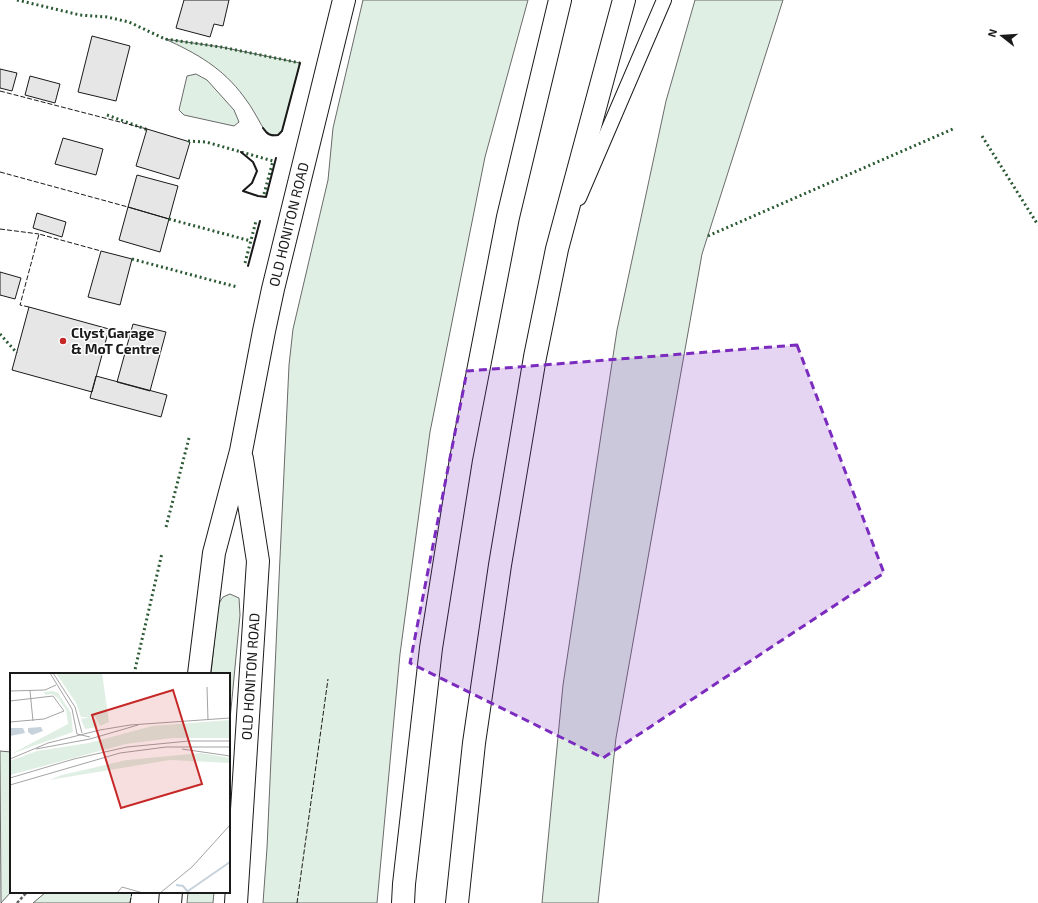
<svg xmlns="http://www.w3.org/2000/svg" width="1038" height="903" viewBox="0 0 1038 903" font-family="'Exo 2',sans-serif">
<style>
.green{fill:#e0efe3;stroke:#6a6a6a}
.building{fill:#e6e6e6;stroke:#1a1a1a}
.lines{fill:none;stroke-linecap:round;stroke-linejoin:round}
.service-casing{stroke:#1a1a1a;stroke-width:16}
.tertiary-casing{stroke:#1a1a1a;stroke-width:24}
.trunk-casing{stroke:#1a1a1a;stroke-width:24}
.path{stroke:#5f5f5f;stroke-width:2.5;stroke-dasharray:3 2;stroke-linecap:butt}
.service{stroke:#fff;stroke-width:14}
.tertiary{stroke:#fff;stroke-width:22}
.trunk{stroke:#fff;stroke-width:22}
.hedge{stroke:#2b5a34;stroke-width:3;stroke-dasharray:2 3;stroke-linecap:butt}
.fence{stroke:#1a1a1a;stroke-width:1;stroke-dasharray:5 2;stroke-linecap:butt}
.wall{stroke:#1a1a1a;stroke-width:2}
.marked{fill:#7b2cbf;fill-opacity:0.2;stroke:#7b2cbf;stroke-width:3;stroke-dasharray:8 5;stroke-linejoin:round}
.poi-dot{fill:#c62828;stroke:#fff;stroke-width:1.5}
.labels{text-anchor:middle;stroke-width:3;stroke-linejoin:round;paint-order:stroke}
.street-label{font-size:14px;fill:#1a1a1a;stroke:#fff}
.poi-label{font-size:14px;font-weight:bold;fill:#1a1a1a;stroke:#fff;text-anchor:start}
.inset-river{fill:none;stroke:#c6d2dc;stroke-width:2}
.inset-road{fill:none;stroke:#a3a3a3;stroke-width:1}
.view{fill:#c62828;fill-opacity:0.15;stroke:#c62828;stroke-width:2}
.inset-edge{fill:none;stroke:#1a1a1a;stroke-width:2}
</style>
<rect width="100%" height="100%" fill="#fff"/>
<!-- green -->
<path class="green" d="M363,0H528L485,157L430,432L400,654L377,903H263L267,848L279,579L289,365L293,329L328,180L333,128Z
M695,0H783L702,254L616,738L598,903H542L563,685L617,330L666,101Z
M165,39L221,47L300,63L282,131L278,135L272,136L267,134C259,122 253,108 244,97C223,68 196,53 165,39Z
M196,74L207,80L234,110L239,122L234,126L184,115L179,110L187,76Z
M230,594L239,598L240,615L229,730V674H211L218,605L223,597Z
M0,751L11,752V892L1,903Z
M46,892H132L130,903H33Z
M188,892H214L213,903H187Z"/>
<!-- building -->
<path class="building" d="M184,0H229L223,26L214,24L210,37L176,28Z
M92,36L130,46L116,101L78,92Z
M0,69L17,73L12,91L0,88Z
M30,76L60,84L55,103L25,95Z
M147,129L190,142L179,179L136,166Z
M63,138L103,149L96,175L55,164Z
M137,175L178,186L169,219L128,207Z
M128,207L169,219L160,252L119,240Z
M37,213L66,222L62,237L33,228Z
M101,251L132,259L120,305L88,297Z
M0,272L21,278L15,299L0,295Z
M29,307L109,329L92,392L12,370Z
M133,324L166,332L150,391L117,382Z
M96,376L167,395L161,417L90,398Z"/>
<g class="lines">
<defs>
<path id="service" d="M579,198L664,0"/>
<g id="tertiary">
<path id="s1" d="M199,674L214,553L241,451L264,331L273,289L344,0"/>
<path d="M170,903L171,892"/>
<path id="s2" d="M236,903L258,561L242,459"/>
</g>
<path id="trunk" d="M403,903L404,884L431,648L461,459L508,217L560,0
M457,903L474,743L500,565L535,357L557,249L624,0"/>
</defs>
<!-- service casing -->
<use href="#service" class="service-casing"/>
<!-- tertiary casing -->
<use href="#tertiary" class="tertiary-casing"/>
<!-- trunk casing -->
<use href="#trunk" class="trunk-casing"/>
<!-- path -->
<path class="path" d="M17,903L27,892"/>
<!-- service -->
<use href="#service" class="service"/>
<!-- tertiary -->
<use href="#tertiary" class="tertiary"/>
<!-- trunk -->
<use href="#trunk" class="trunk"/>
<!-- hedge -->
<path class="hedge" d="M17,0L80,15L107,17L129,22L165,39L221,47L300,63
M107,115L148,130
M982,136L1038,225
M188,141L206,142L273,161L264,194
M169,219L251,241
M708,236L955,128
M132,259L237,287
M245,263L256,221
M0,334L17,353
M166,527L189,438
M134,674L162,553"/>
<!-- fence -->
<path class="fence" d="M0,91L147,129
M0,172L128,207
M0,229L39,234
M29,307L20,305L39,234L101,251
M130,903L132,892
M297,903L328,679"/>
<!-- wall -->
<path class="wall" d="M263,128C267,134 270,136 278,135L282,131L300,63
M241,152L253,162L257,171L252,183L243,191L258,196L266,197L276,158
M248,266L260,221"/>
</g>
<!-- marked area -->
<path class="marked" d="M797,345L884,573L603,758L410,663L467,371Z"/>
<!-- markers -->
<circle class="poi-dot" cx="63" cy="341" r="4"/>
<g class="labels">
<!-- street labels -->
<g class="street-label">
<text dy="5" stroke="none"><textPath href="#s1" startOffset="459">OLD HONITON ROAD</textPath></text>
<text dy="5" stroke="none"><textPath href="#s2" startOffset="227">OLD HONITON ROAD</textPath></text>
</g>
<!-- poi labels -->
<g class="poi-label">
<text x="71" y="338">Clyst Garage<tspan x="71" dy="16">&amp; MoT Centre</tspan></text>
</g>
</g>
<!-- overview -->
<g transform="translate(10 673)">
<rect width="220" height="220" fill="#fff"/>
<path d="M46,0H92L99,49L90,53L85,44H71L66,30ZM43,18L48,20L61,40L63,59L1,81L58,51L56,37L48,25L42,21L35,22L34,19ZM79,44L86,47L88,54L75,56L71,46ZM220,47V65H163L116,71L0,102V88L27,78L79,70L142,53ZM191,80L220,85V90L160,87L39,107L52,102L117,87Z" fill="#e0efe3"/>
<path d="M31,54L33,58L22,62L18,59V55ZM0,55H13L15,60L0,63Z" fill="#c6d2dc"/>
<path class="inset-river" d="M166,212L173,213L179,220M178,218L220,189"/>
<path class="inset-road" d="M40,0L62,36L67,61M43,0L65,34L72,60M197,14L198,47M0,18L35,17L46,12M20,18L23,48M0,28L43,23L54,38L34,46L0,49M67,61L80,64M26,76L80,66L128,52M172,76L220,83M0,86L38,70L90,57L120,52L220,45M0,105L64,86L117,74L179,68H220M0,112L110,80L156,74H220M107,220L112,214L133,220M150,220L182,194L220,152"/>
<path class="view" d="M163,17L192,111L111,135L82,42Z"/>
<rect width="220" height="220" class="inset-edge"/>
</g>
<!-- north arrow -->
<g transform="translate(1002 36) rotate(287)" stroke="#ffffff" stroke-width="3" paint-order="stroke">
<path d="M0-3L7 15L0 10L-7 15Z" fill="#1a1a1a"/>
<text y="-6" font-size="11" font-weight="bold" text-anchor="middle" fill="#1a1a1a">N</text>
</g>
</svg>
